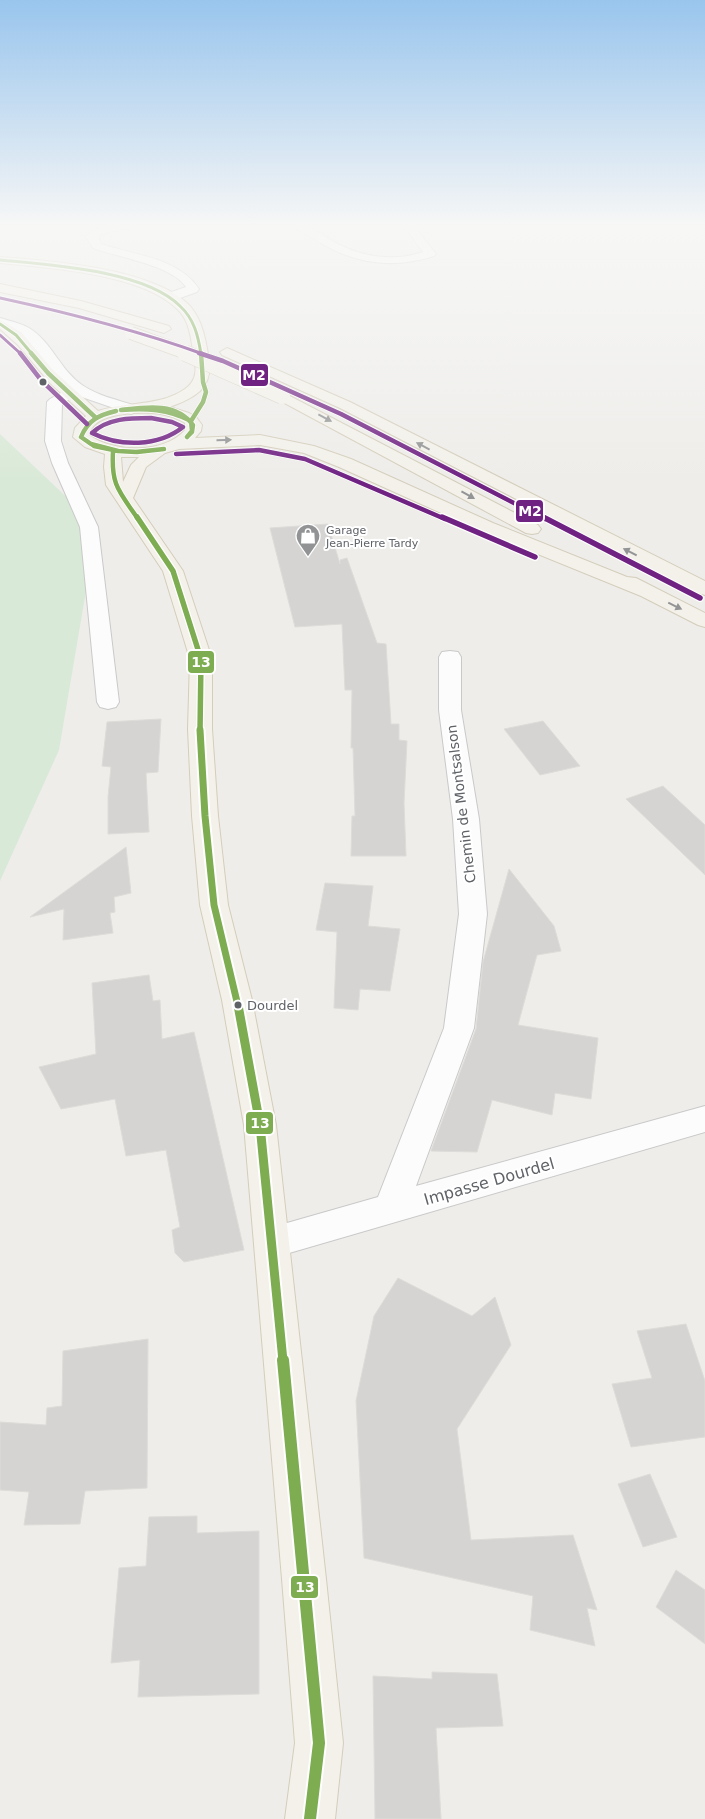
<svg xmlns="http://www.w3.org/2000/svg" width="705" height="1819" viewBox="0 0 705 1819" font-family="'DejaVu Sans',sans-serif">
<style>
.green{fill:#d9e9d7}
.building{fill:#d5d4d2;stroke:#dddcd9}
.lines{fill:none;stroke-linecap:round;stroke-linejoin:round}
.minor-casing{stroke:#c9c9c9;stroke-width:2}
.major-casing{stroke:#d4cdba;stroke-width:2}
.minor{fill:#fcfcfc;fill-rule:evenodd}
.major{fill:#f3f1ea;fill-rule:evenodd}
.major-bridge-far1-casing{stroke:#d4cdba;stroke-width:14;stroke-linecap:butt}
.major-bridge-casing{stroke:#d4cdba;stroke-width:17;stroke-linecap:butt}
.major-bridge-far1{stroke:#f3f1ea;stroke-width:12}
.major-bridge{stroke:#f3f1ea;stroke-width:16}
.bus-1-far5-casing{stroke:#fff;stroke-width:5}
.bus-1-far4-casing{stroke:#fff;stroke-width:6}
.bus-1-far3-casing{stroke:#fff;stroke-width:8}
.bus-1-far2-casing{stroke:#fff;stroke-width:11}
.bus-1-far1-casing{stroke:#fff;stroke-width:13}
.bus-1-casing{stroke:#fff;stroke-width:16}
.bus-2-far2-casing{stroke:#fff;stroke-width:5}
.bus-2-far1-casing{stroke:#fff;stroke-width:6}
.bus-2-casing{stroke:#fff;stroke-width:8}
.bus-1-far5{stroke:#7dac51;stroke-width:3}
.bus-1-far4{stroke:#7dac51;stroke-width:4.5}
.bus-1-far3{stroke:#7dac51;stroke-width:5.5}
.bus-1-far2{stroke:#7dac51;stroke-width:7}
.bus-1-far1{stroke:#7dac51;stroke-width:9}
.bus-1{stroke:#7dac51;stroke-width:12}
.bus-2-far2{stroke:#702283;stroke-width:3}
.bus-2-far1{stroke:#702283;stroke-width:4.5}
.bus-2{stroke:#702283;stroke-width:5.5}
.oneway{fill:#939495}
.bus-dot{fill:#5f6267;stroke:#fff;stroke-width:2}
.labels{text-anchor:middle;stroke-width:4;stroke-linejoin:round;paint-order:stroke}
.far-poi-label{font-size:11px;fill:#5f6267;stroke:#fff;text-anchor:start}
.bus-label{font-size:13px;fill:#5f6267;stroke:#fff;text-anchor:start}
.street-label{font-size:14px;fill:#5f6267;stroke:#fff}
.near-street-label{font-size:16px;fill:#5f6267;stroke:#fff}
.line-badge{stroke:#fff;stroke-width:2}
.badge-label{font-size:14px;text-anchor:middle;font-weight:bold;fill:#fff}
</style>
<rect width="100%" height="100%" fill="#eeedea"/>
<!-- green -->
<path class="green" d="M0,434L97,526L59,750L0,881Z"/>
<!-- building -->
<path class="building" d="M328,524L340,564V560L347,558L377,643L386,644L391,724H399V740L407,741L404,803L406,856H351L352,816H355L353,748H351L352,690H345L342,624L295,627L270,528Z
M161,719L158,772L146,773L149,832L108,834V797L111,767L102,766L107,722Z
M543,721L580,766L540,775L504,729Z
M663,786L705,825V875L626,799Z
M126,847L131,893L114,897L115,912L110,913L113,933L63,940L64,909L30,917Z
M509,869L554,926L561,951L537,955L518,1025L598,1038L591,1099L555,1093L552,1115L492,1100L477,1152L431,1151L476,1029L483,962Z
M325,883L373,886L368,926L400,929L390,991L360,989L358,1010L334,1008L337,932L316,930Z
M149,975L153,1001L160,1000L162,1039L194,1032L244,1250L184,1262L175,1253L172,1230L180,1227L166,1150L126,1156L115,1099L61,1109L39,1067L96,1054L92,983Z
M398,1278L472,1316L495,1297L511,1345L457,1429L471,1540L573,1535L597,1610L587,1608L595,1646L530,1630L533,1596L364,1558L356,1401L374,1316Z
M686,1324L705,1381V1437L631,1447L612,1384L652,1378L637,1331Z
M148,1339L147,1488L85,1491L80,1524L24,1525L29,1492L0,1490V1422L46,1425L47,1408L62,1406L63,1351Z
M650,1474L677,1537L643,1547L618,1484Z
M197,1516V1533L259,1531V1694L138,1697L140,1660L111,1663L119,1568L146,1566L149,1517Z
M676,1570L705,1590V1644L656,1607Z
M432,1672L497,1674L503,1726L436,1728L441,1819H375L373,1676L432,1679Z"/>
<g class="lines">
<defs>
<path id="minor" d="M111,226H128L127,228L101,234L98,237L101,244C134,255 179,258 199,289L197,292L174,300H166L164,297L166,294L186,287C172,265 117,257 93,248L86,237C93,229 101,228 111,226Z
M294,226C311,224 321,235 336,243C362,257 395,262 423,252L404,226H414L436,254L434,256C391,270 350,263 313,238C307,234 298,231 294,226Z
M0,318C10,321 20,323 29,328C52,342 60,370 82,385C98,396 118,400 136,406L139,409L136,412L131,414L76,395L62,404L61,441L68,463L98,527L119,702L116,707L108,709L100,707L97,702L80,527L52,463L45,441L47,402L50,399L68,389C42,367 37,336 0,326Z
M450,651L458,652L461,657V710L479,819L487,914L474,1028L416,1186L705,1106V1132L272,1258L259,1253L254,1242L259,1231L378,1197L444,1028L459,914L453,819L439,710V657L442,652Z"/>
<path id="major" d="M0,257C51,261 154,268 190,306C203,321 206,342 209,360C213,389 194,398 170,407L189,413L196,417L202,425L201,431L195,438L260,435L314,446L351,459L493,523L627,577L636,578L705,613V627L698,625L641,596L481,531L339,467L304,453L260,445L179,449L165,453L146,467L133,498L183,571L212,659V729L218,816L228,905L252,1000L276,1125L326,1579L343,1743L335,1819H285L295,1743L282,1579L244,1125L222,1000L200,905L192,816L188,729L190,659L163,571L106,485L104,467L105,454L85,447L73,437L75,428L86,416L50,383L18,345L0,329V320L21,332L53,370L98,411C127,401 159,407 185,389C199,379 196,366 193,351C191,338 189,322 180,312C147,274 49,268 0,263ZM133,413C151,412 168,413 185,423V430C164,454 114,453 89,435C93,417 117,415 133,413ZM121,457H139L131,465L123,482Z
M0,284L81,301L169,326L171,329L164,333L79,308L0,292Z
M227,348L350,402L705,581V595L698,593L340,408L222,355L220,352Z
M282,392L538,525L541,529L538,533L532,534L526,533L277,399L275,396L277,393Z"/>
</defs>
<!-- minor casing -->
<use href="#minor" class="minor-casing"/>
<!-- major casing -->
<use href="#major" class="major-casing"/>
<!-- minor -->
<use href="#minor" class="minor"/>
<!-- major -->
<use href="#major" class="major"/>
<defs>
<path id="major-bridge-far1" d="M131,333L189,354"/>
<path id="major-bridge" d="M185,353L282,396"/>
</defs>
<!-- major-bridge-far1 casing -->
<use href="#major-bridge-far1" class="major-bridge-far1-casing"/>
<!-- major-bridge casing -->
<use href="#major-bridge" class="major-bridge-casing"/>
<!-- major-bridge-far1 -->
<use href="#major-bridge-far1" class="major-bridge-far1"/>
<!-- major-bridge -->
<use href="#major-bridge" class="major-bridge"/>
<defs>
<path id="bus-1-far5" d="M0,260C49,265 144,270 180,306C194,319 198,335 201,354
M0,324L16,335L32,354"/>
<path id="bus-1-far4" d="M31,353L48,373L95,417
M121,410C146,407 176,402 193,425L192,432L187,437
M121,410C146,408 168,409 191,421L192,431L187,437
M191,421L203,402L206,392L203,382L201,353
M81,437L91,444L118,451
M81,437L94,446L118,451
M81,437C88,420 99,415 116,411
M113,451C111,486 119,491 138,519
M118,451L136,452L164,449
M118,451L137,452L164,449"/>
<path id="bus-1-far3" d="M137,517L173,571L201,659L200,732"/>
<path id="bus-1-far2" d="M200,730L205,816L214,905L238,1006"/>
<path id="bus-1-far1" d="M238,1005L260,1125L283,1361"/>
<path id="bus-1" d="M283,1360L319,1743L310,1819"/>
<path id="bus-2-far2" d="M0,298C69,313 136,330 203,354
M0,335L21,354"/>
<path id="bus-2-far1" d="M20,353L41,380L87,424
M199,353L223,361L341,414L545,519
M151,418L172,422L183,427C158,447 120,447 92,433C108,418 130,418 151,418Z
M176,454L259,450L305,459L445,519"/>
<path id="bus-2" d="M442,517L535,557
M543,517L700,598"/>
</defs>
<!-- bus-1-far5 casing -->
<use href="#bus-1-far5" class="bus-1-far5-casing"/>
<!-- bus-1-far4 casing -->
<use href="#bus-1-far4" class="bus-1-far4-casing"/>
<!-- bus-1-far3 casing -->
<use href="#bus-1-far3" class="bus-1-far3-casing"/>
<!-- bus-1-far2 casing -->
<use href="#bus-1-far2" class="bus-1-far2-casing"/>
<!-- bus-1-far1 casing -->
<use href="#bus-1-far1" class="bus-1-far1-casing"/>
<!-- bus-1 casing -->
<use href="#bus-1" class="bus-1-casing"/>
<!-- bus-2-far2 casing -->
<use href="#bus-2-far2" class="bus-2-far2-casing"/>
<!-- bus-2-far1 casing -->
<use href="#bus-2-far1" class="bus-2-far1-casing"/>
<!-- bus-2 casing -->
<use href="#bus-2" class="bus-2-casing"/>
<!-- bus-1-far5 -->
<use href="#bus-1-far5" class="bus-1-far5"/>
<!-- bus-1-far4 -->
<use href="#bus-1-far4" class="bus-1-far4"/>
<!-- bus-1-far3 -->
<use href="#bus-1-far3" class="bus-1-far3"/>
<!-- bus-1-far2 -->
<use href="#bus-1-far2" class="bus-1-far2"/>
<!-- bus-1-far1 -->
<use href="#bus-1-far1" class="bus-1-far1"/>
<!-- bus-1 -->
<use href="#bus-1" class="bus-1"/>
<!-- bus-2-far2 -->
<use href="#bus-2-far2" class="bus-2-far2"/>
<!-- bus-2-far1 -->
<use href="#bus-2-far1" class="bus-2-far1"/>
<!-- bus-2 -->
<use href="#bus-2" class="bus-2"/>
</g>
<!-- one-way arrows -->
<defs><path id="oneway-solid" d="M-6-.8H1V-3.2L6.5 0L1 3.2V.8H-6Z" transform="scale(1.25)"/></defs>
<g class="oneway">
<use href="#oneway-solid" transform="translate(325 418) rotate(28)"/>
<use href="#oneway-solid" transform="translate(224 440) rotate(-1)"/>
<use href="#oneway-solid" transform="translate(423 446) rotate(-152)"/>
<use href="#oneway-solid" transform="translate(468 495) rotate(29)"/>
<use href="#oneway-solid" transform="translate(630 552) rotate(-153)"/>
<use href="#oneway-solid" transform="translate(675 606) rotate(26)"/>
</g>
<!-- sky -->
<linearGradient id="sky" x2="0" y2="1"><stop stop-color="#99c5ed"/><stop offset="0.47" stop-color="#f7f7f6"/><stop offset="1" stop-color="#f7f7f6" stop-opacity="0"/></linearGradient>
<rect width="705" height="480" fill="url(#sky)"/>
<!-- icons -->
<defs>
<symbol id="shop-pin" viewBox="-11 -11 22 30"><path d="M0 17L-7.5 6A9.5 9.5 0 1 1 7.5 6Z" fill="#919395" stroke="#fff"/><path d="M-5-2.5h2.3a2.7 3.5 0 0 1 5.4 0H5L5.5 6h-11ZM-1.5-2.5h3a1.5 2.3 0 0 0-3 0Z" fill="#fff"/></symbol>
</defs>
<g fill-rule="evenodd">
<use href="#shop-pin" x="294" y="522" width="28" height="38"/>
</g>
<!-- markers -->
<g class="bus-dot">
<circle cx="43" cy="382" r="4.5"/>
<circle cx="238" cy="1005" r="4.5"/>
</g>
<g class="labels">
<!-- far-poi labels -->
<g class="far-poi-label">
<text x="326" y="534">Garage<tspan x="326" dy="13">Jean-Pierre Tardy</tspan></text>
</g>
<!-- bus labels -->
<g class="bus-label">
<text x="247" y="1010">Dourdel</text>
</g>
<!-- street labels -->
<g class="street-label">
<text transform="translate(461 804) rotate(-97)" y="5">Chemin de Montsalson</text>
</g>
<!-- near-street labels -->
<g class="near-street-label">
<text transform="translate(489 1181) rotate(-16)" y="6">Impasse Dourdel</text>
</g>
</g>
<g class="line-badge">
<rect x="240" y="363" width="29" height="24" rx="5" fill="#702283"/>
<rect x="515" y="499" width="29" height="24" rx="5" fill="#702283"/>
<rect x="187" y="650" width="28" height="24" rx="5" fill="#7dac51"/>
<rect x="245" y="1111" width="29" height="24" rx="5" fill="#7dac51"/>
<rect x="290" y="1575" width="29" height="24" rx="5" fill="#7dac51"/>
</g>
<g class="badge-label">
<text x="254" y="380">M2</text>
<text x="530" y="516">M2</text>
<text x="201" y="667">13</text>
<text x="260" y="1128">13</text>
<text x="305" y="1592">13</text>
</g>
</svg>
